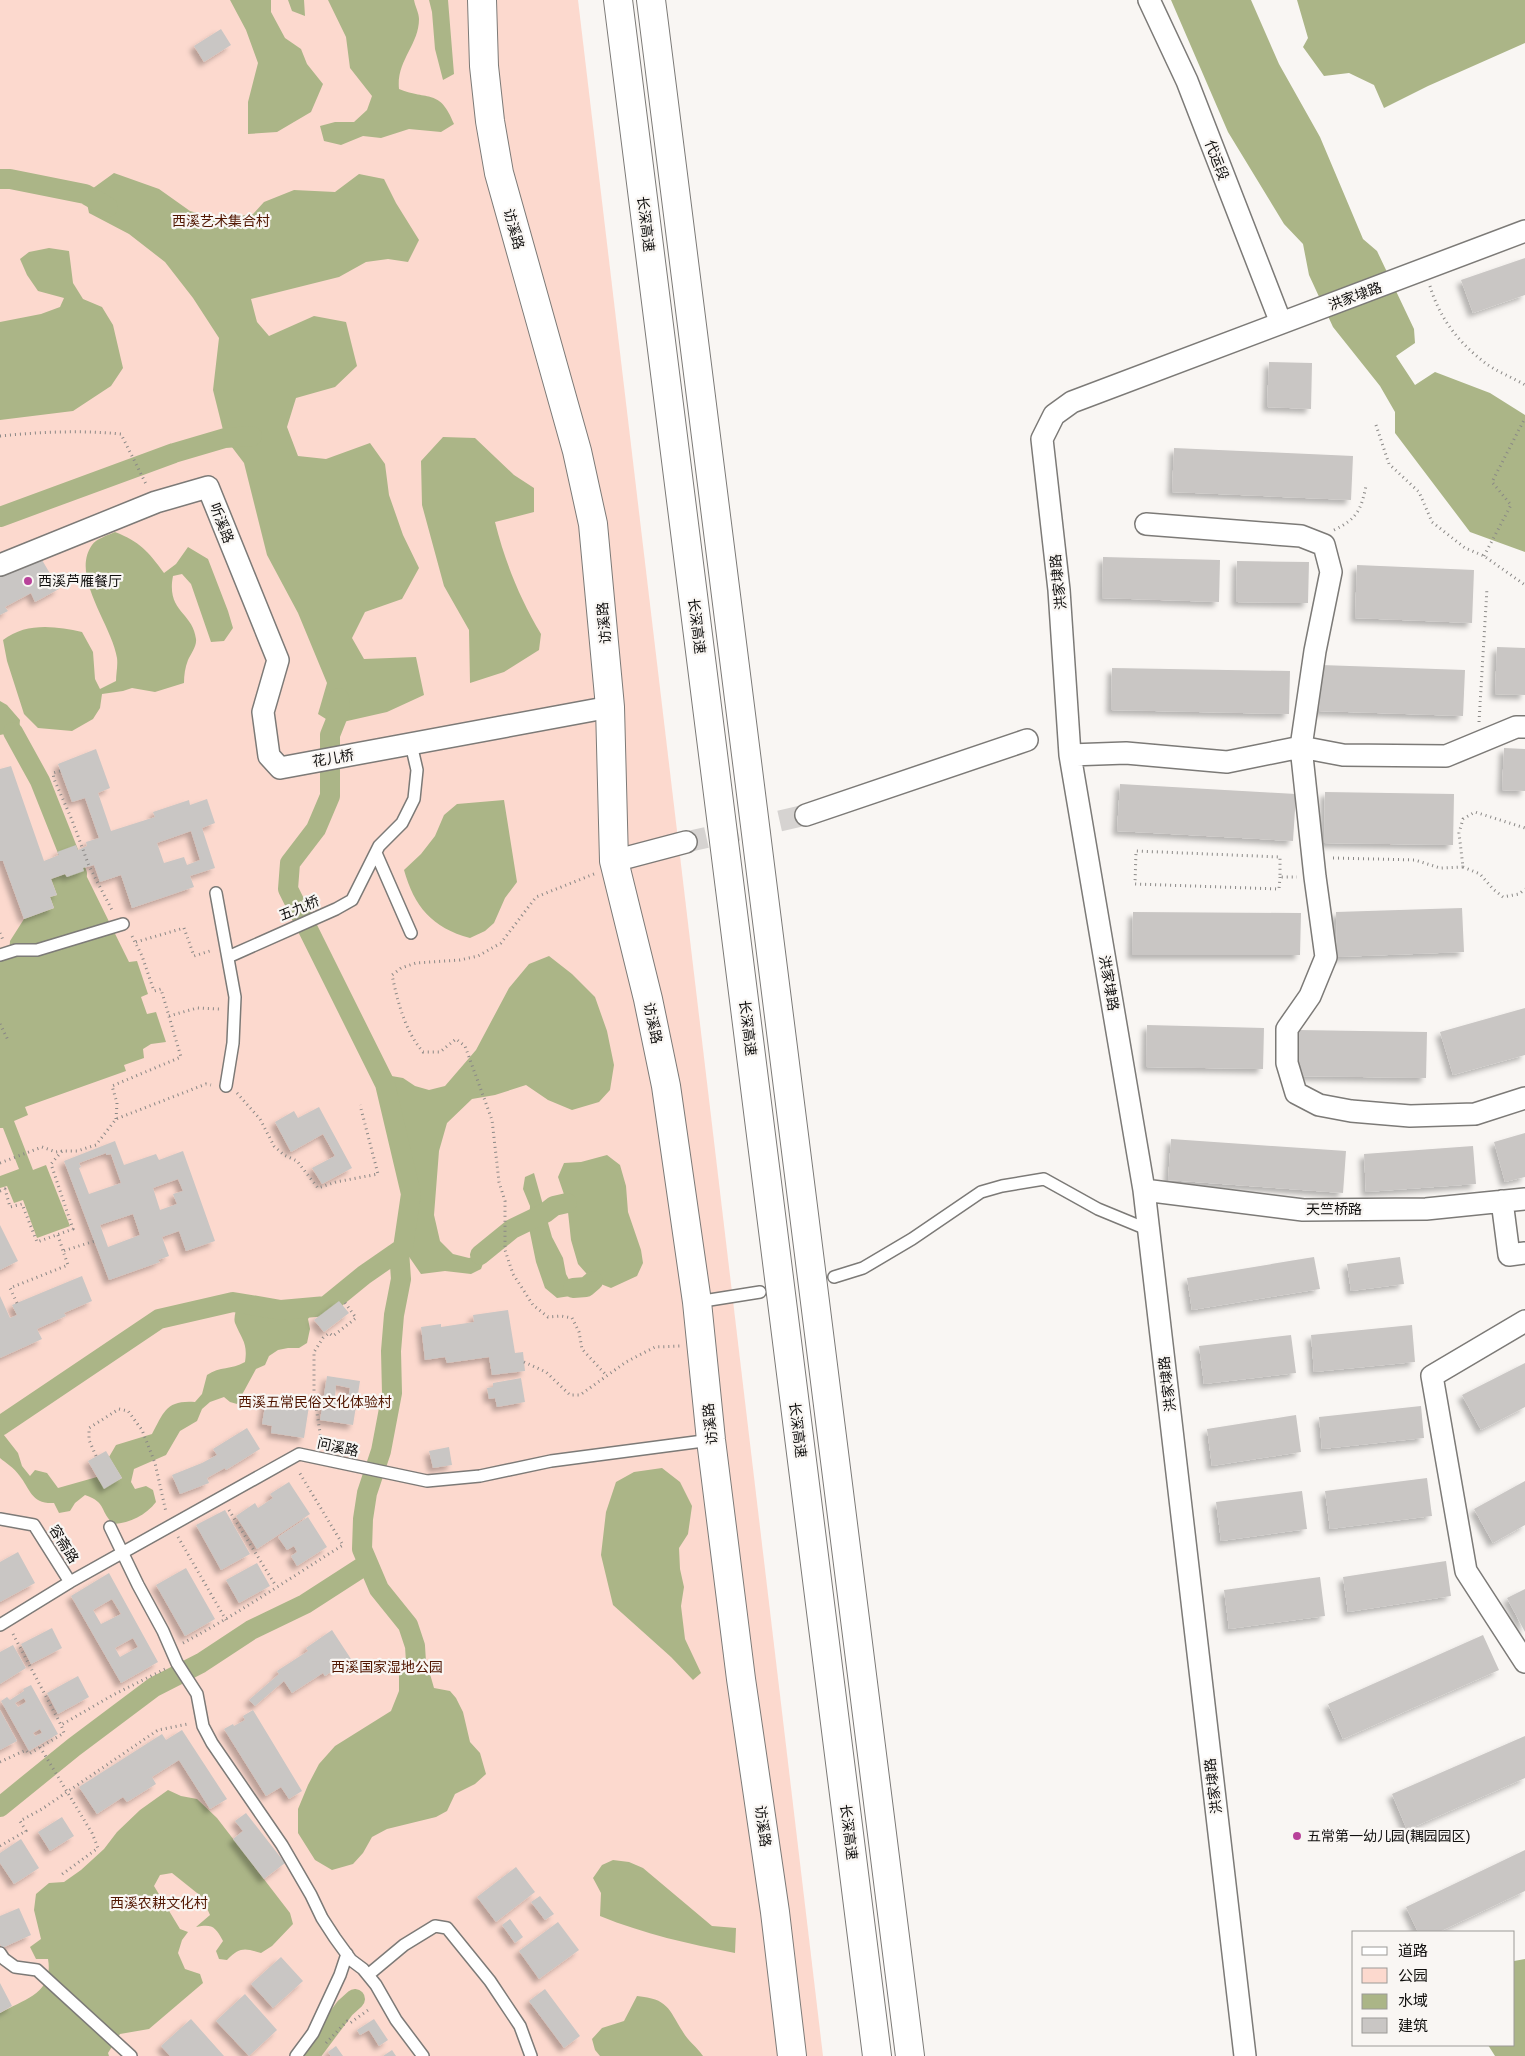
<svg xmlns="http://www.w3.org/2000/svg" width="1525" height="2056" viewBox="0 0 1525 2056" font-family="Helvetica,'Noto Sans SC',sans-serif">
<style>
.green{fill:#fcd9ce}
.water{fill:#abb587}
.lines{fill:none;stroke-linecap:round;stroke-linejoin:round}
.canal{stroke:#abb587;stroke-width:20}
.building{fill:#c9c6c4;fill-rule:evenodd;filter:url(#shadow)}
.minor-tunnel{stroke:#d6d3d1;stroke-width:21;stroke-dasharray:21 11;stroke-linecap:butt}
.service-casing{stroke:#7c7a77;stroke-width:14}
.minor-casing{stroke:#7c7a77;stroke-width:24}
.tertiary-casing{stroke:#7c7a77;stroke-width:30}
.motorway-casing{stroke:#7c7a77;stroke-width:30}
.path{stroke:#8a8886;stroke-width:3;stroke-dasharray:1 4;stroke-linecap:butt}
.service{stroke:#fff;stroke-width:11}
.minor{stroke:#fff;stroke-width:21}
.tertiary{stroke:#fff;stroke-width:28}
.motorway{stroke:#fff;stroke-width:28}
.poi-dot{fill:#b8429a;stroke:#f9f6f3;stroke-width:2}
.labels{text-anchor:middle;stroke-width:4.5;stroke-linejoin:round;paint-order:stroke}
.street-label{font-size:14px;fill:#100f0e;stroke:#f9f6f3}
.park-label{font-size:14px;fill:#511601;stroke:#f9f6f3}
.poi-label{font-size:14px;fill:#100f0e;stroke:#f9f6f3;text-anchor:start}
</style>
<defs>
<filter id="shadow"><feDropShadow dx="-4.5" dy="4.5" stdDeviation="2.5" flood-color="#0004"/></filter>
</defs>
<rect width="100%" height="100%" fill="#f9f6f3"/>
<!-- green -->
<path class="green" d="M0,0H578L823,2056H0Z"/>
<!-- water -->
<path class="water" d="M230,0H271V12L285,38L301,49L307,64L323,84L311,112L277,132L248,134V102L258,63L246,30Z
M288,0H304L305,16L292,11Z
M328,0H414C415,6 419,13 419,19C419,45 396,61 399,89C428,101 440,88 454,124L441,132L409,129L381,138L363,136L341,145L324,141L320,126L335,122H354L367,110L372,96L350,68L346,37Z
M429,0H448L454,74L443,80L435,49L432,12Z
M1171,0H1251L1279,64L1320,137L1363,239L1377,251L1414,329L1415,343L1396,356L1415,385L1435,372L1490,393L1525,415V552L1470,532L1395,433V412L1380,386L1333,327L1309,275L1303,244L1284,224L1228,132Z
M1297,0H1525V43L1428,86L1384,108L1374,85L1349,73L1324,76L1303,47L1308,38Z
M114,173L159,189L190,211L219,219L253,214L264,202L294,190L335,192L359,174L384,179L396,203L419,240L408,262L388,259L366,262L339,277L251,299L257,322L269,336L314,316L346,322L357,366L335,387L296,398L287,427L298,456L326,459L370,443L385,464L389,495L403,535L419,568L402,599L365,612L352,638L364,659L416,657L424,695L387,712L334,724L318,714L327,683L298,613L267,555L244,463L225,438L213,390L219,338L193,298L165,262L129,234L89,213L85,194Z
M49,248L69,251L73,283L83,299L102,307L113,325L123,368L111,386L73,411L0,420V322L41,314L60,307L64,298L38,291L27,275L20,259L29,252Z
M443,437L475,438L514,475L534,488V512L495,522C505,562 520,599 541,634L539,650L504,672L470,683L469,630L444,586L422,505L421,461Z
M115,532C140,542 148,551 164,573L176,564L188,547L208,559L228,611L233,628L224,641L211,642L191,584L182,574L173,576C166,612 193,612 196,639C197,646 191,654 188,660C185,668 184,675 184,683L155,692L132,688L123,691L102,694L100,708L93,719L72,731L38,728L24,714L7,661L3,640C26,622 56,626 82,632L93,652L95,679L100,689L116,681C116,674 118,665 117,658C112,625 70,576 92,545C96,539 108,535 115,532Z
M0,701L7,705L20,720L19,731L0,735Z
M504,800L517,882L505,898L494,923L485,931L470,938C432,928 414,906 404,870L421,854L435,836L444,815L457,804Z
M84,871L129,962L137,961L148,994L141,997L147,1014L156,1012L166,1042L151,1044L143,1049L144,1058L124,1065L126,1071L25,1107L28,1115L14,1121L33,1170L46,1165L70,1226L37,1238L23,1200L14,1203L7,1186L0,1188V1176L19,1169L3,1128H0V961L9,957L10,941L24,919L54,908L50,897L57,895L51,879L65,874L67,877Z
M549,956L572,974L595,997L607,1031L614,1065L610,1090L599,1102L572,1110L548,1100L526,1085L495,1095L472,1099L447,1123L439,1151L434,1215L440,1241L453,1254L469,1258L480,1255L484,1261L481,1269L471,1274L445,1271L421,1274L403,1248L411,1194L380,1074L403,1078L415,1086L429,1090L445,1086L476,1050L509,988L529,964Z
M607,1155L620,1165L626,1186L628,1212L641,1250L643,1263L637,1276L611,1288L593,1281L578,1264L571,1240L567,1203L558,1177L564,1163L581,1162Z
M534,1173L552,1237L563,1258L566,1274L577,1295L557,1298L545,1288L536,1262L529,1228L530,1206L523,1189L525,1177Z
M237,1303L281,1310L316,1307L308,1319L310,1329L307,1343L299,1348H288L278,1350L269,1356L265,1365L256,1369L237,1404L230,1402L224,1397L210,1402L202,1409L197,1421L180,1431L166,1455L134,1469L131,1482L135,1489L146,1486L153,1490L156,1502C146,1515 130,1523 114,1524C99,1512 108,1503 85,1495L75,1503L70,1511L59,1513L54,1503C31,1504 31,1490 19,1475C14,1468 6,1463 0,1458V1430L18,1453L22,1466L30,1476L35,1470L47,1473L58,1488L97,1477L104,1488L122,1478L109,1457L116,1445L152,1434C164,1412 166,1400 195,1402L202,1394L207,1375C220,1366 231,1370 245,1362C248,1343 242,1340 235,1323C233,1318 237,1309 237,1303Z
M662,1468L680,1482L692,1506L688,1534L679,1548L680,1569L684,1587L681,1606L685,1639L701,1673L693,1680L671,1657L613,1605L601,1555L606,1512L616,1482L634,1472Z
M416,1662H421L428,1667L434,1688L450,1691L456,1698L463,1712L470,1742L480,1753L486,1774L475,1784L455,1794L447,1811L436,1817L387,1829L372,1837L363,1853L353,1864L332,1870L315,1860L298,1833V1809L308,1785L319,1764L335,1746L391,1711L399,1691V1672Z
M168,1790L181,1796L197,1799L217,1818L290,1913L293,1924L272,1946L261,1953C244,1948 240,1947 227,1960L219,1959L216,1951L223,1941C215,1926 212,1924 196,1927L210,1915L202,1897L172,1873L160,1875L154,1886L180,1929L188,1932L182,1940L178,1953L185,1969L200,1974L203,1983L149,2029L120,2034L108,2053L109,2056H0V2013C25,1999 54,1993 48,1959H36L30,1947L41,1939L34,1910L36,1894L49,1883L64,1882L81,1870L104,1849L117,1832L140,1810Z
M613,1860L629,1862L643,1868L712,1926L736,1928L735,1953C689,1944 644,1934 600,1916L601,1893L593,1878L602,1865Z
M1525,1959V2056H1495L1488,2045H1514V1961Z
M637,1996C668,1999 668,2008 683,2032C688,2041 697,2047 703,2056H600L595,2050L592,2039L602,2028L624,2021Z"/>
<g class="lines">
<!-- canal -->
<path class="canal" d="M0,179H10L85,194L108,207
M0,517L174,453L225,438L252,436
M13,732L40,781L77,874
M399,1251L401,1279L394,1315L391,1351L392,1393L381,1451L367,1493L363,1519L362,1549L379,1589L408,1625L415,1646L416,1662
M480,1255L512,1229L545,1213L554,1206L567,1203
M573,1288L586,1287L593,1281
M0,1426L159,1319L233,1302L281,1310L326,1306L364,1275L403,1248L411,1194L385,1084L288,889L290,863L316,829L330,796V735L340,710L339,698
M0,1807L74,1747L154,1687L201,1663L251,1630L305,1604L367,1564
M309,2056L345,2008L355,1999"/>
</g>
<!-- building -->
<path class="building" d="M221,29L231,45L204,62L194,46Z
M1525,258V295L1473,313L1461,280Z
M1269,362L1312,363L1311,409L1267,407Z
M1174,448L1353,456L1351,500L1172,492Z
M38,553L59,589L35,602L31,593L5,607L8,611L0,615V574Z
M1103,557L1220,560L1219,602L1102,598Z
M1237,561L1309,562L1308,603L1236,602Z
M1357,565L1474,570L1472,623L1355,618Z
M1497,647L1525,648V695L1495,694Z
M1321,665L1465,670L1463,716L1319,711Z
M1112,668L1290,671L1289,714L1111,710Z
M1504,748L1525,749V791L1502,790Z
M96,749L110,788L98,793L111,831L155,817L153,812L189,800L190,805L207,799L215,823L202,828L215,868L190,876L194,887L132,908L121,875L100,882L94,865L83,868L84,871L67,877L65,874L51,879L57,895L50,897L54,908L24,919L3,861H0V769L11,766L44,861L59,855L57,852L76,845L78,850L87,846L86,842L99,838L85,798L72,802L58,764ZM191,831L200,860L187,865L184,857L164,863L157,843Z
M1120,784L1296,794L1293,841L1117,831Z
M1325,792L1454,794L1453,845L1324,843Z
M1462,908L1464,952L1337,957L1336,912Z
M1133,912L1301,913L1300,955H1132Z
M1525,1008V1055L1453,1075L1440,1032Z
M1147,1025L1264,1028L1263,1069L1146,1067Z
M1298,1030L1427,1032L1426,1078L1298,1076Z
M319,1107L352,1168L322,1184L312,1168L335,1156L323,1134L291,1152L275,1122L294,1111L298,1118Z
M1525,1133V1177L1505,1182L1494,1142Z
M1171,1139L1346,1151L1343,1193L1168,1180Z
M115,1141L124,1165L156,1154L159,1160L183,1151L215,1241L186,1251L179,1231L162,1237L169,1256L158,1260L160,1262L109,1280L64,1161ZM106,1153V1155L111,1154L121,1183L89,1194L79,1168L81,1167L79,1163ZM178,1179L183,1191L173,1194L177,1204L160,1210L153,1188ZM133,1214L140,1235L108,1247L100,1225Z
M1473,1146L1476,1184L1366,1192L1364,1154Z
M0,1225L18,1261L0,1270Z
M1314,1257L1320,1289L1192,1310L1187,1278Z
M1400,1257L1404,1284L1351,1291L1347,1264Z
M82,1276L92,1301L64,1313L66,1316L37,1329L42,1339L0,1358V1296L10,1318L17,1315L12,1305Z
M339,1301L349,1313L324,1332L314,1320Z
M508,1310L515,1353L523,1352L525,1371L492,1375L489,1357L447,1363L445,1357L425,1360L421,1327L441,1324V1327L474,1322L473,1315Z
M1412,1325L1415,1362L1314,1372L1311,1335Z
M1291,1335L1296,1373L1204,1384L1199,1346Z
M1525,1363V1407L1481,1430L1462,1395Z
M327,1376L360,1381L353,1425L320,1420ZM336,1385L350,1388L348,1399L335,1397Z
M521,1378L525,1402L497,1407L495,1398L489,1399L487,1388L493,1387V1383Z
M266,1400L309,1406L304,1438L271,1433L272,1426L262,1424Z
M1421,1406L1424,1438L1322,1449L1319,1417Z
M1296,1415L1301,1452L1212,1466L1207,1429Z
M247,1428L260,1449L226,1470L225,1468L207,1478L209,1483L180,1494L172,1475L202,1463L217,1455L213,1449Z
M449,1447L452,1465L433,1468L429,1451Z
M106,1451L122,1478L104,1489L88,1461Z
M1427,1478L1432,1516L1330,1529L1325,1491Z
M1525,1481V1525L1493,1543L1474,1509Z
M289,1482L310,1514L257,1549L236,1516L255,1503L258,1508L273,1498L270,1494Z
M1302,1491L1307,1529L1221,1541L1216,1502Z
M225,1510L250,1554L221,1570L196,1525Z
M308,1517L327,1547L297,1566L291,1556L297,1552L294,1546L287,1550L278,1537Z
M18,1552L35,1583L0,1602V1562Z
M1446,1561L1451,1596L1348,1612L1343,1577Z
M257,1563L270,1586L239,1603L226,1580Z
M186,1568L215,1619L185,1636L156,1585Z
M109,1573L158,1662L121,1683L71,1596ZM112,1599L121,1614L101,1624L93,1610ZM133,1638L138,1647L120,1657L115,1648Z
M1320,1577L1325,1616L1229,1629L1224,1590Z
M1525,1589V1632L1507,1598Z
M52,1628L62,1648L31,1664L21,1644Z
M332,1630L351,1659L325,1676L323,1673L292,1693L284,1681L255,1706L249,1700L279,1674L277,1671L308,1651L306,1648Z
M1483,1635L1499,1670L1343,1739L1328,1704Z
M13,1645L26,1668L0,1684V1652Z
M78,1676L89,1697L58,1714L47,1693Z
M31,1685L58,1734L29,1751L1,1701L7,1697L10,1700L24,1691L23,1689ZM24,1698L26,1702L18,1707L15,1703ZM40,1729L42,1733L35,1736L33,1733Z
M0,1710L17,1741L0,1750Z
M253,1710L302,1791L289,1799L281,1787L266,1796L224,1729L233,1724L234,1726L245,1720L243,1716Z
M182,1730L227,1799L210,1809L179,1760L152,1777L156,1784L127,1802L123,1797L97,1814L79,1787L162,1734L166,1740Z
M1525,1736V1778L1407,1830L1392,1794Z
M246,1813L285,1863L264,1879L233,1839L243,1831L235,1821Z
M62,1817L74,1836L50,1851L38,1832Z
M21,1839L39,1868L14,1884L0,1863V1853Z
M1525,1850V1891L1439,1932H1418L1406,1907Z
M516,1867L535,1892L496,1922L477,1897Z
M540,1896L554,1914L545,1920L531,1902Z
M19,1908L31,1935L2,1948L0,1944V1916Z
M510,1919L523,1937L515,1943L502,1925Z
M558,1922L579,1950L539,1979L519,1951Z
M281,1957L303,1981L273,2008L251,1984Z
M0,1983L12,2006L0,2013Z
M545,1989L580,2036L564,2048L529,2001Z
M245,1994L277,2030L249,2056L216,2021Z
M191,2019L224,2056H170L161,2046Z
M374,2019L388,2040L379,2046L369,2030L360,2035L357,2030Z
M336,2046L343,2056H331L328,2052Z
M392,2050L396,2056H383Z"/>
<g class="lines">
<!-- minor-tunnel -->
<path class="minor-tunnel" d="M686,842L806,815"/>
<defs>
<path id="service" d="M376,853L411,933
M216,893L235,997L233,1043L226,1086
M0,955L16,950H37L123,924
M228,957L336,909L352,900L379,846L402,823L414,799L417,770L411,744
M834,1277L863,1268L912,1239L981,1192L1002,1186L1044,1179L1098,1209L1149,1230
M697,1302L760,1292
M0,1519L34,1525L70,1582
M110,1527L138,1585L163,1631L177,1663L197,1694L203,1726L212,1743L282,1845L311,1895L322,1918L335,1938L351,1960L363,1969L376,1985L396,2020L423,2056
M0,1625L70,1582L299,1454L427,1481L480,1476L551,1461L711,1440
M0,1953L4,1959L15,1967L37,1970L131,2056
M368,1975L404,1945L435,1926L447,1928L490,1981L520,2026L531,2056
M296,2056L313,2033L340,1975L347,1954"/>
<path id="minor" d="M1149,0L1187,81L1281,323
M1146,524L1301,536L1324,545L1331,572L1315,651L1301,747L1315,877L1326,957L1310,996L1287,1029V1063L1296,1093L1319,1105L1351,1111L1410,1116L1475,1114L1525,1098
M0,565L156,502L208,487L278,660L263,712L269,756L280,768L610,707
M1070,755L1126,753L1227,762L1301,747L1343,755L1446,756L1516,727H1525
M806,815L1027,740
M614,861L686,842
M1144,1190L1303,1210L1426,1209L1525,1199
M1502,1201L1509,1255L1525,1253
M1525,1321L1432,1376L1466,1571L1525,1662
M1245,2056L1144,1190L1070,755L1059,590L1042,439L1054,415L1072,402L1525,231"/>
<path id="tertiary" d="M482,0L484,66L490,121L499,173L577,451L593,524L610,707L614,861L648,999L666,1086L697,1302L711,1440L741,1679L775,1912L792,2056"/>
<path id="motorway" d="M618,0L877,2056
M651,0L910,2056"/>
</defs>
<!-- service casing -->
<use href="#service" class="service-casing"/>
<!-- minor casing -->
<use href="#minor" class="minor-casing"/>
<!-- tertiary casing -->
<use href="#tertiary" class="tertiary-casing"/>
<!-- motorway casing -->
<use href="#motorway" class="motorway-casing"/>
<!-- path -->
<path class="path" d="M1430,286C1439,317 1458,342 1484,362C1495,371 1512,377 1525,385
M1376,425L1389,464L1419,492L1432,522L1465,548L1484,556L1525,585
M0,436C40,432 80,430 121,434L146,484
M1334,530C1357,519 1361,510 1366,486
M1484,556L1511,505L1492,482L1525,418
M1479,722L1487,588
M60,771L53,773L54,779L72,820L89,866L113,912
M1333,858L1415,860L1440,868L1463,867L1459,833L1463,819L1475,812L1525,828
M1463,867L1480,874L1493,889L1503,897L1519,894L1525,889
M594,874L536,897L501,943L478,956L460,960L416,963L401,968L392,975C398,1003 405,1031 423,1052H440L456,1039L465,1046L492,1120L499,1182L505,1201V1250L513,1274L533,1305L548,1317L561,1316L572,1318L579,1332L582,1349L607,1376
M1280,877L1279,889L1135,884L1136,851L1280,857V877H1297
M0,933L3,940
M136,942L184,928L194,956L213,950
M169,1016L197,1008L219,1009
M0,1024L8,1040
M237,1093L260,1119L274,1146L284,1155L297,1161L318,1188L336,1182L378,1174L360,1105
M116,1119L117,1103L112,1086L181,1057L161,989L154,991L142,956L131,934
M0,1163L42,1147L56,1152L62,1151
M0,1191L5,1189L10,1207L22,1204L37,1242L73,1229L51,1164L62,1151H77L96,1145L116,1119L206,1084L211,1085
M58,1235L63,1251
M17,1303L10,1288L68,1265L63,1251L95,1241
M524,1362L546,1372L570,1395H580L626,1362L655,1347L680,1346
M322,1445L314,1394V1352L323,1338L329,1333L333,1336L356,1318L343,1300
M96,1456L89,1440V1428L119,1409L128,1411L142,1430L155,1463L166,1512
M229,1510L276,1586
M178,1537L226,1620
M13,1634L61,1725
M183,1643C238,1614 290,1578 343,1545L299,1472
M40,1747L92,1833L98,1848L61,1875
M0,1762L26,1750L29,1754L64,1733L61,1725L113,1695L165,1669
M0,1846L26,1831L20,1821L42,1809L158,1730L188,1724
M326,2043L347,2021L350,2023L371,2008"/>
<!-- service -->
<use href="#service" class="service"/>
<!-- minor -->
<use href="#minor" class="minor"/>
<!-- tertiary -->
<use href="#tertiary" class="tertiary"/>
<!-- motorway -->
<use href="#motorway" class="motorway"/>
</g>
<!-- markers -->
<g class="poi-dot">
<circle cx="28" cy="581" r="5"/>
<circle cx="1297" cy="1836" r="5"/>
</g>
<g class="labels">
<!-- street labels -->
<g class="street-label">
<text transform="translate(1217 160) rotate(69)" y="5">代运段</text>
<text transform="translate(646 224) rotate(83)" y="5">长深高速</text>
<text transform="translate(514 229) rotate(74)" y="5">访溪路</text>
<text transform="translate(1355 296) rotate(-20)" y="5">洪家埭路</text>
<text transform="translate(222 523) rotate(69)" y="5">听溪路</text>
<text transform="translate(1058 582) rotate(-96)" y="5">洪家埭路</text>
<text transform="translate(604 623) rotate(-95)" y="5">访溪路</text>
<text transform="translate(697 626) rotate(83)" y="5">长深高速</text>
<text transform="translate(333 758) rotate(-10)" y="5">花儿桥</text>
<text transform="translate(299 908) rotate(-23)" y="5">五九桥</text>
<text transform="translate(1109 983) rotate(80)" y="5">洪家埭路</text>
<text transform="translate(653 1023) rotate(78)" y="5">访溪路</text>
<text transform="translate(748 1028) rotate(83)" y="5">长深高速</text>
<text x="1334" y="1214">天竺桥路</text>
<text transform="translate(1167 1384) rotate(-97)" y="5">洪家埭路</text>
<text transform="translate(710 1424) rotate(-96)" y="5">访溪路</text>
<text transform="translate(798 1430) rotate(83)" y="5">长深高速</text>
<text transform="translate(338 1447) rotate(12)" y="5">问溪路</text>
<text transform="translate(64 1544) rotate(58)" y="5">容斋路</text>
<text transform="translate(1213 1786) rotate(-97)" y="5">洪家埭路</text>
<text transform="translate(763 1826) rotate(82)" y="5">访溪路</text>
<text transform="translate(849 1832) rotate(83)" y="5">长深高速</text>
</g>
<!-- park labels -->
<g class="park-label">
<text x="221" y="226">西溪艺术集合村</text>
<text x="315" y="1407">西溪五常民俗文化体验村</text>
<text x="387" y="1672">西溪国家湿地公园</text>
<text x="159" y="1908">西溪农耕文化村</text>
</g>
<!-- poi labels -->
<g class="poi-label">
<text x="38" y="586">西溪芦雁餐厅</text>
<text x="1307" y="1841">五常第一幼儿园(耦园园区)</text>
</g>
</g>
<!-- legend -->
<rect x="1352" y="1931" width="162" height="115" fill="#f9f6f3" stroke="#9c9a97"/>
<rect x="1362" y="1947" width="25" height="8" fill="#ffffff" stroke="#9c9a97"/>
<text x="1398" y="1956" font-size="15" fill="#100f0e">道路</text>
<rect x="1362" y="1968" width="25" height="15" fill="#fcd9ce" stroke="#9c9a97"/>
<text x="1398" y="1981" font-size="15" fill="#100f0e">公园</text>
<rect x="1362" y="1994" width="25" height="15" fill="#abb587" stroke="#9c9a97"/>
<text x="1398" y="2006" font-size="15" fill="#100f0e">水域</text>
<rect x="1362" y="2018" width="25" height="15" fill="#c9c6c4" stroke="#9c9a97"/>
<text x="1398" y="2031" font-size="15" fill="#100f0e">建筑</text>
</svg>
